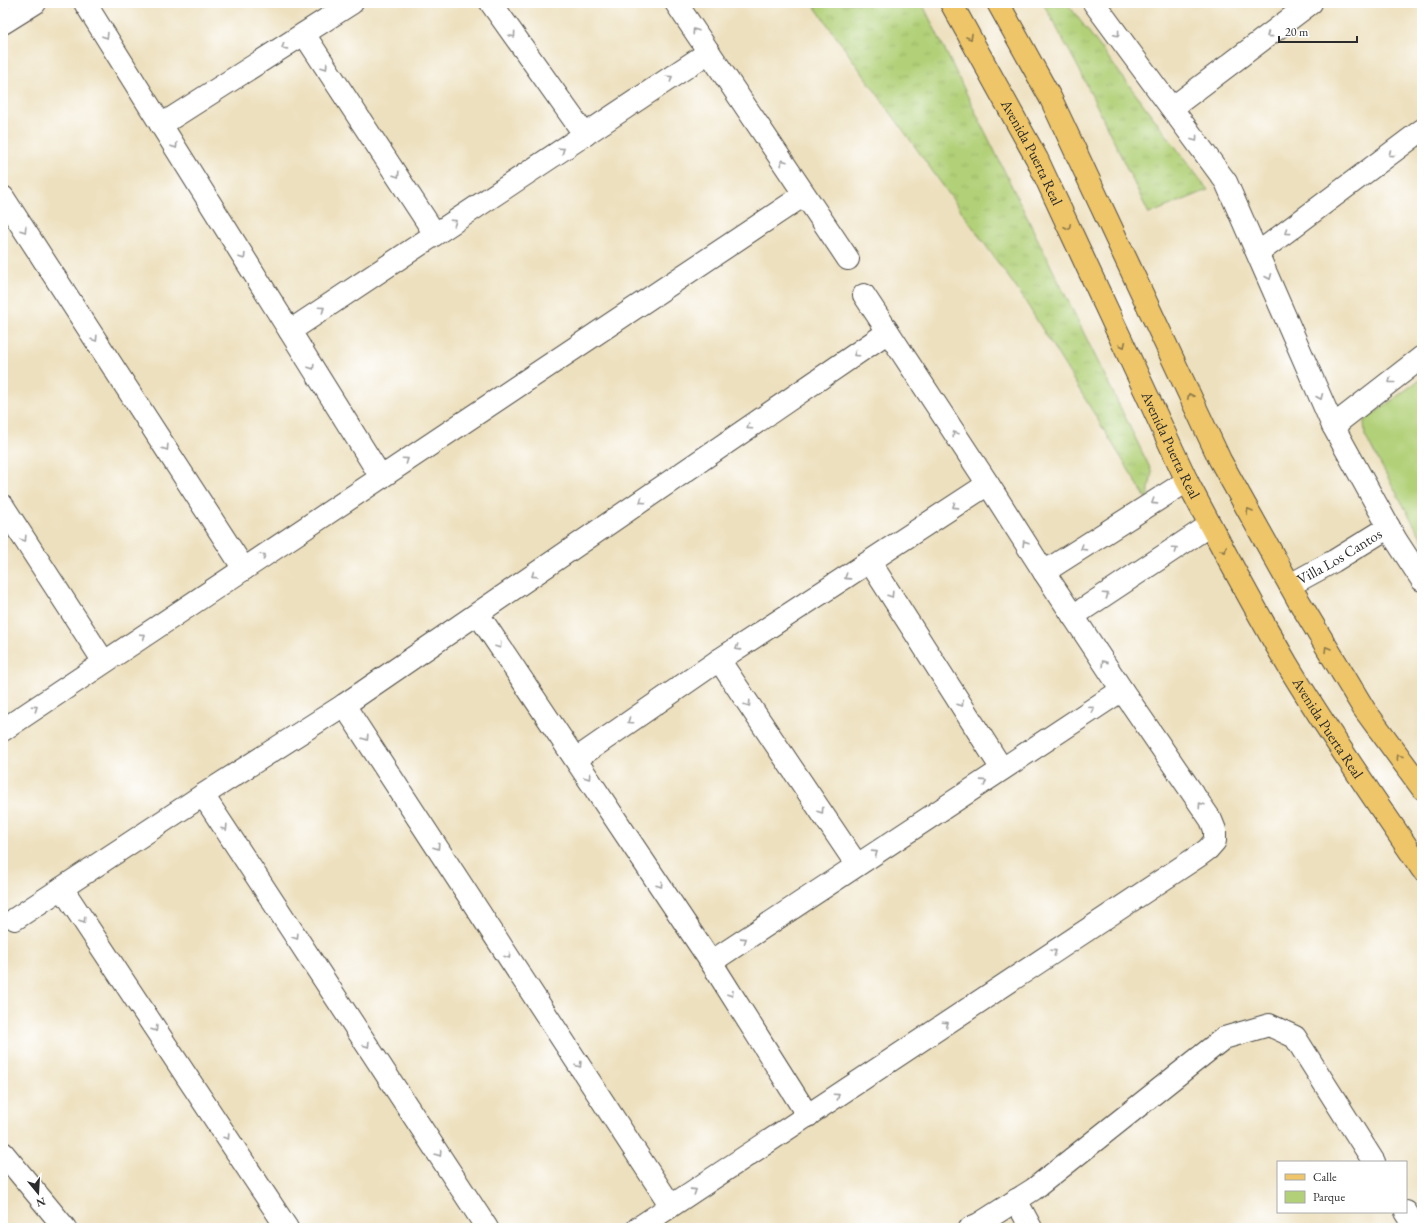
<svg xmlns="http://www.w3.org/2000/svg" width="1425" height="1231" viewBox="0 0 1425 1231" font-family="'EB Garamond',serif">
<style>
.grass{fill:url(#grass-tufts);stroke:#6e7e51}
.park{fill:#b1d077;stroke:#6e7e51}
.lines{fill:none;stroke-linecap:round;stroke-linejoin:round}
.minor-casing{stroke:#484641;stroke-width:24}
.major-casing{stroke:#484641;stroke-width:24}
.minor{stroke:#fff;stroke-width:22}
.major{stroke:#eec569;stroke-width:22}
.oneway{stroke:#a0a0a0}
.oneway2{stroke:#8c784a}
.labels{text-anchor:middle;stroke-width:4;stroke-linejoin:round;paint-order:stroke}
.street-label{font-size:15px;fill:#2b2b2b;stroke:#fff}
</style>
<defs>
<pattern id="grass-tufts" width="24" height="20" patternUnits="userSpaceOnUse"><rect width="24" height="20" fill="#b1d077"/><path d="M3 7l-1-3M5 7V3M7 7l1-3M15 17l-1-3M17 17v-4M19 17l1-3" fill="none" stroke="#98b367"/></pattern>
</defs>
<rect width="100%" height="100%" fill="#fff"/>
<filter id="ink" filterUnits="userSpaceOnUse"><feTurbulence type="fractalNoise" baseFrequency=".025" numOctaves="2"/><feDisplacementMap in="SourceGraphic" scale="8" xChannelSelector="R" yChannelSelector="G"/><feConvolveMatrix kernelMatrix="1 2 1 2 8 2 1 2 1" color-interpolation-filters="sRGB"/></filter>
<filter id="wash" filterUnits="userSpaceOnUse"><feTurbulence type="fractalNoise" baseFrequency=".012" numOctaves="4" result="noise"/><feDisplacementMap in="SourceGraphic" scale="16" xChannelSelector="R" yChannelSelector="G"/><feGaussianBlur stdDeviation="0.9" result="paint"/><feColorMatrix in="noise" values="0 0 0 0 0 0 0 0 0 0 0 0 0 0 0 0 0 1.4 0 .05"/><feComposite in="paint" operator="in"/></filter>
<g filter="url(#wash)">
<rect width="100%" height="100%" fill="#ede0be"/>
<!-- grass -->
<path class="grass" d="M812,3H922L1152,472L1147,500L1022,296Z
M1043,3H1067L1208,190L1149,214L1078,67Z"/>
<!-- park -->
<path class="park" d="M1422,378V539L1365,436L1364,421Z"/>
</g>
<g filter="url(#ink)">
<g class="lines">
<defs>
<g id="minor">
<path d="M85,3L381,477"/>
<path d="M491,3L585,135"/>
<path d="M676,3L848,259"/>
<path d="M1094,3L1226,182L1333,426L1396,540L1422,580"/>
<path d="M3,23L35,3"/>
<path d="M304,34L435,234"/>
<path d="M1172,108L1311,3"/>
<path d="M161,125L352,3"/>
<path d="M3,197L244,569"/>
<path d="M1258,253L1422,130"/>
<path d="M290,331L709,52"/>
<path d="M1333,426L1422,357"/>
<path d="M3,506L104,662"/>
<path d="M870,562L1002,769"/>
<path d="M1044,572L1187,481"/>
<path id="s1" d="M1290,585L1334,561L1389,527"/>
<path d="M478,614L711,962L808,1116"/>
<path d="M1073,616L1210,525"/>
<path d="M719,660L857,865"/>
<path d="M344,705L671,1206"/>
<path d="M3,730L804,195"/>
<path d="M576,759L719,660L988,484"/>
<path d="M203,795L487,1228"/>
<path d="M62,888L287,1228"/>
<path d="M15,919L203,795L344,705L888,332"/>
<path d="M711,962L1122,690"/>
<path d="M3,1153L65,1228"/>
<path d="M1016,1200L1031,1228"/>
<path d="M1406,1212L1413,1223L1412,1228"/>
<path d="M638,1228L1200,855L1208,849L1215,841V830L1211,820L1122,690L1044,572L988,484L864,295"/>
<path d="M970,1228L979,1224L1034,1189L1224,1038L1269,1025L1295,1037L1374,1162"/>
</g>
<g id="major">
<path id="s2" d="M951,3L1037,159L1187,481C1219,542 1252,604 1287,664C1329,734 1376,801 1422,869"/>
<path d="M998,3L1051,99L1220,460L1297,598L1364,709L1422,788"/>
</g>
</defs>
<!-- minor casing -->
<use href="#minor" class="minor-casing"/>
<!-- major casing -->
<use href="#major" class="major-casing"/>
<!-- minor -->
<use href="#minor" class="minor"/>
<!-- major -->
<use href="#major" class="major"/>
</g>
<!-- one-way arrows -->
<defs><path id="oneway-chevron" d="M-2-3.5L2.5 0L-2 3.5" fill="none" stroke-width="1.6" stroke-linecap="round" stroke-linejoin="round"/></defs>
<g class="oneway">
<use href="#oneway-chevron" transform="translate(695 31) rotate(-124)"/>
<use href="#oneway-chevron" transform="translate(1117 34) rotate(53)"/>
<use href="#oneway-chevron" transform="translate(513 35) rotate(54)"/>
<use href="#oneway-chevron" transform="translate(1269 35) rotate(143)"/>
<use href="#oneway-chevron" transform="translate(106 36) rotate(58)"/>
<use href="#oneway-chevron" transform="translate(284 47) rotate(148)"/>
<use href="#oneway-chevron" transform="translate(325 67) rotate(57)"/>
<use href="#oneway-chevron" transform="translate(670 78) rotate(-34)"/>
<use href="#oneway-chevron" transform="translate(1195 139) rotate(54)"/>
<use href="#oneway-chevron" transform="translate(175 146) rotate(58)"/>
<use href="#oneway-chevron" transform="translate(562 150) rotate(-34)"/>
<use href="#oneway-chevron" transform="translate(1391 154) rotate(143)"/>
<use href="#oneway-chevron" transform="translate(783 162) rotate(-124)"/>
<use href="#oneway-chevron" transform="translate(397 175) rotate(57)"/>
<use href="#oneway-chevron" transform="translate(454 222) rotate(-34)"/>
<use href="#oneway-chevron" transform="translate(24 230) rotate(57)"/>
<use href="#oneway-chevron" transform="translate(1287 232) rotate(143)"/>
<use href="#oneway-chevron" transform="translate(243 257) rotate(58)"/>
<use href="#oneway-chevron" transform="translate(1269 277) rotate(67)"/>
<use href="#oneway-chevron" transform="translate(322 309) rotate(-34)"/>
<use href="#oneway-chevron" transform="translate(95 339) rotate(57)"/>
<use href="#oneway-chevron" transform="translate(856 354) rotate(146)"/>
<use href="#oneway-chevron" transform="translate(312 367) rotate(58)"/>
<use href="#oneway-chevron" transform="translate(1391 381) rotate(142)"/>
<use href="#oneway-chevron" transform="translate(1320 397) rotate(67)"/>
<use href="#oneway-chevron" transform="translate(749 427) rotate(146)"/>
<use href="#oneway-chevron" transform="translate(955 434) rotate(-123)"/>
<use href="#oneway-chevron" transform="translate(166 448) rotate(57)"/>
<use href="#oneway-chevron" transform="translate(406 460) rotate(-34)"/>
<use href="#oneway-chevron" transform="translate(642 501) rotate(146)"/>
<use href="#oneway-chevron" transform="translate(1154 502) rotate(147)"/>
<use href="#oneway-chevron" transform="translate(955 506) rotate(147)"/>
<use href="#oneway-chevron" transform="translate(24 539) rotate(57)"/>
<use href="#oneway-chevron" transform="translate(1025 543) rotate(-122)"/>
<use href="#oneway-chevron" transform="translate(1083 548) rotate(148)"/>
<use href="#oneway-chevron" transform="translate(1175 549) rotate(-34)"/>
<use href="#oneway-chevron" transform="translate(263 556) rotate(-34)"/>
<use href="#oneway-chevron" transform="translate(534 575) rotate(146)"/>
<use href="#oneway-chevron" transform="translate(847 577) rotate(147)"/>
<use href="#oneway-chevron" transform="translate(891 595) rotate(57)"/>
<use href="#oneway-chevron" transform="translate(1106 595) rotate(-34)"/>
<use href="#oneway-chevron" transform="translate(143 636) rotate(-34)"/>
<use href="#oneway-chevron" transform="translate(499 646) rotate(56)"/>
<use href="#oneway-chevron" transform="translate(738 648) rotate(147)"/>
<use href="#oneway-chevron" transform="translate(1104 663) rotate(-123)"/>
<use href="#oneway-chevron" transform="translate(748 704) rotate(56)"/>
<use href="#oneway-chevron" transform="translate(961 704) rotate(57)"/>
<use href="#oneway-chevron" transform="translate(35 708) rotate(-34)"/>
<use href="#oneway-chevron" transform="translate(1092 709) rotate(-34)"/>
<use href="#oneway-chevron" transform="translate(630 721) rotate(145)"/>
<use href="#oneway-chevron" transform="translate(366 738) rotate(57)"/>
<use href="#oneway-chevron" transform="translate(588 777) rotate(56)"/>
<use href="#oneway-chevron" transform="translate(984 782) rotate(-33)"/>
<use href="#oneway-chevron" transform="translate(1201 805) rotate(-124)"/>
<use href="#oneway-chevron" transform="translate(821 811) rotate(56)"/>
<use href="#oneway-chevron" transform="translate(225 828) rotate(57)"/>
<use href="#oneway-chevron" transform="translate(437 847) rotate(57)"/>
<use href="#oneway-chevron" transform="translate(875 853) rotate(-33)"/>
<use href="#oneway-chevron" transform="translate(660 885) rotate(56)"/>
<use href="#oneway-chevron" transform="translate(83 920) rotate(57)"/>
<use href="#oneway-chevron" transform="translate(296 937) rotate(57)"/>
<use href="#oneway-chevron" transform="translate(744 940) rotate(-33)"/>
<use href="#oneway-chevron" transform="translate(1054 952) rotate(-34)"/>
<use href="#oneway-chevron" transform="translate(508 956) rotate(57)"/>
<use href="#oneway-chevron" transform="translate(731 994) rotate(58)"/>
<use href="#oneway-chevron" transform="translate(946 1024) rotate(-34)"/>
<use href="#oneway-chevron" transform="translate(155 1029) rotate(57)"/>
<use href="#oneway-chevron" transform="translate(367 1045) rotate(57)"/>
<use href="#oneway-chevron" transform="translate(579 1065) rotate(57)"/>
<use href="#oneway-chevron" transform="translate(837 1096) rotate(-34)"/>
<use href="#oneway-chevron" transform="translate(227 1137) rotate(57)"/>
<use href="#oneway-chevron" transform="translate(439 1154) rotate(57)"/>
<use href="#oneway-chevron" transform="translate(694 1191) rotate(-33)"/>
</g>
<g class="oneway2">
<use href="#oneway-chevron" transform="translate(970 37) rotate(61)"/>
<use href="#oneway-chevron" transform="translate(1068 227) rotate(65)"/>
<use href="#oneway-chevron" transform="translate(1123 345) rotate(65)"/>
<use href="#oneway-chevron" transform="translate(1190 396) rotate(-115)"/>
<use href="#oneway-chevron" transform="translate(1249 511) rotate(-119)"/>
<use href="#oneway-chevron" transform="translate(1224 550) rotate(61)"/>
<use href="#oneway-chevron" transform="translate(1327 649) rotate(-121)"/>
<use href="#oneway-chevron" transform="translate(1399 757) rotate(-126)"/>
</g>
</g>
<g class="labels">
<!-- street labels -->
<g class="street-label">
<text dy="5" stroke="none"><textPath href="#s2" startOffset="170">Avenida Puerta Real</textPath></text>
<text dy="5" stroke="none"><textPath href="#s2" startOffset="494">Avenida Puerta Real</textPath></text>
<text dy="5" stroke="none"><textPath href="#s1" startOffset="57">Villa Los Cantos</textPath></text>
<text dy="5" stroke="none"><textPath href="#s2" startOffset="818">Avenida Puerta Real</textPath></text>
</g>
</g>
<!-- margin -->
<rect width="1425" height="1231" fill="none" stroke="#fff" stroke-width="16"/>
<!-- legend -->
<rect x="1277" y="1161" width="130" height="52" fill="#ffffff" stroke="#aaaaaa"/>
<rect x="1285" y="1174" width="20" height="6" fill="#eec569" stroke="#aaaaaa"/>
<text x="1313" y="1181" font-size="12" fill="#2b2b2b">Calle</text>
<rect x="1285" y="1191" width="20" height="12" fill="#b1d077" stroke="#aaaaaa"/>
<text x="1313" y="1201" font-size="12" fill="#2b2b2b">Parque</text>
<!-- north arrow -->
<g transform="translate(38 1193) rotate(162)" stroke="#ffffff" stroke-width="3" paint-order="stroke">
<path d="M0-3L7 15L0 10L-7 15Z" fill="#2b2b2b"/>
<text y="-6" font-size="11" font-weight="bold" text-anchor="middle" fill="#2b2b2b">N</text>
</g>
<!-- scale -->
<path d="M1279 36v6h78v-6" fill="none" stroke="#2b2b2b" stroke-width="2"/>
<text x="1285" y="36" font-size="12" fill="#2b2b2b" stroke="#ffffff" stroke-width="3" paint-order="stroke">20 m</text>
</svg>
